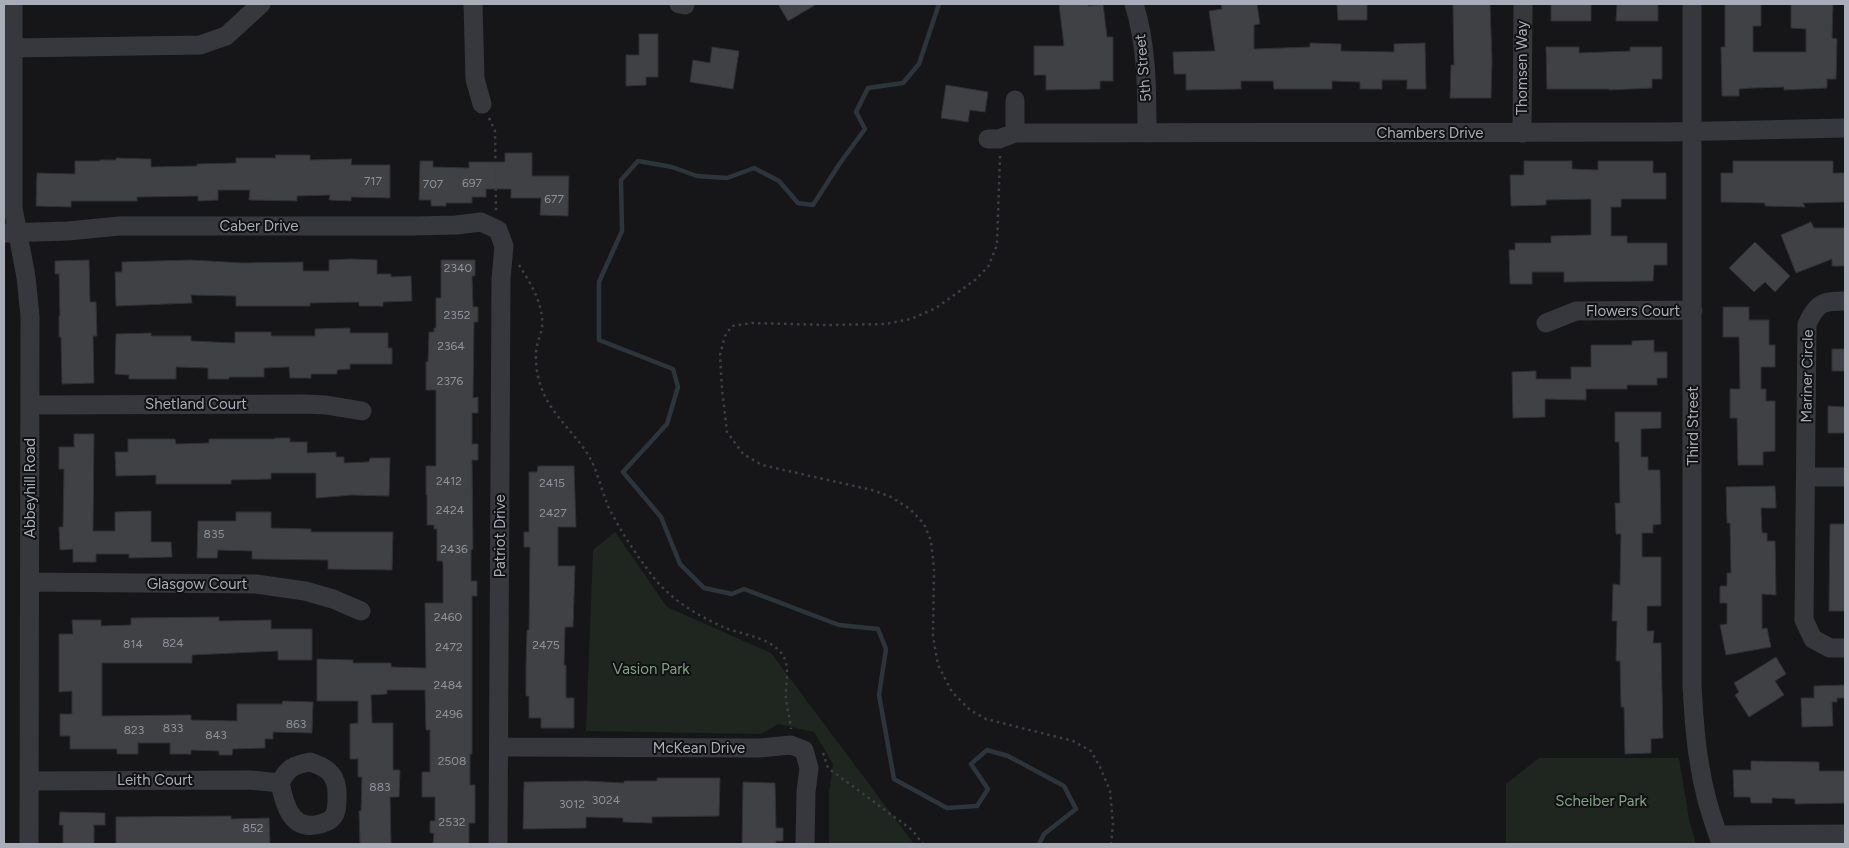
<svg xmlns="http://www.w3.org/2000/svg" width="1849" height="848" viewBox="0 0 1849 848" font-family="Figtree,sans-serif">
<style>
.green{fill:#1e261f}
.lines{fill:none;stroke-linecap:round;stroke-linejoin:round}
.stream{stroke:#2c353c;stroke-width:4.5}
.building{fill:#404145;stroke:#303034}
.path{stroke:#3d3f44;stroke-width:2.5;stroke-dasharray:2.5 4;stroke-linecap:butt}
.minor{stroke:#37383d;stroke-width:19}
.labels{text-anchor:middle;stroke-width:4;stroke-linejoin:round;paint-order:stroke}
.number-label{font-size:12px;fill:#8e929b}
.street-label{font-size:15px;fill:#a8adb8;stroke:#111113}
.park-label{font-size:15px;fill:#7fa381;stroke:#111113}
</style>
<rect width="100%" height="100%" fill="#161618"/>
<!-- green -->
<path class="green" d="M615,532L667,607L771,653L914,844H829V793L833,764L814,732L778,724L761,734L586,731L593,550Z
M1539,758H1679L1689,819L1696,844H1506V784Z"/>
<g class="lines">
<!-- stream -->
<path class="stream" d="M939,4L919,64L903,83L868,88L856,112L865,129L840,163L813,205L798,203L779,181L754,168L727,178L697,176L672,167L638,161L621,180L622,231L599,282V340L673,369L678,387L667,424L623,472L661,517L680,564L704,588L732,594L744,589L839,625L878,629L886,649L879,695L894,779L947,808L977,806L988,789L971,764L987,750L1008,756L1064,786L1076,809L1044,834L1039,844"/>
</g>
<!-- building -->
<path class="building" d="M778,4H817L788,21Z
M1059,4H1088V6L1103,4L1107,37H1113V81H1100V89L1046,90V75H1034V46H1064Z
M1221,4H1257L1260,24L1254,25V49L1310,47V43L1341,44V51L1394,52V44L1425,43L1426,89H1407V80H1382V89H1360V82L1332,81V89H1274L1273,81H1241V89L1186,90V74H1174L1173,52L1215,51L1209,11L1222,9Z
M1337,4H1367V20H1338Z
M1453,4H1490L1492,61L1491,98H1450L1451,65H1454Z
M1551,4H1591V21H1551Z
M1617,4H1658V21H1616Z
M1725,4H1761V26H1753V52H1806V29L1791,28V4H1833L1832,38L1837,39L1836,79H1827V88L1784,90V87L1753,88L1739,89V96H1722L1721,47H1725Z
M639,34H658V77H646V85L626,86V55H639Z
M712,47L739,51L733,89L690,82L693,60L710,63Z
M1546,47H1579V53L1630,51V47H1662V79H1652V88L1609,90V89H1547Z
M946,85L988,92L985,112L970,110L968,122L941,118Z
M505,153H532V176H569L568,216L540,215L541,198H511V189H486V197H472V203H446V206H431V200H419L420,161H433V167L469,168V162H505Z
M275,155H310V160L352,159L351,165H390V198L351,197V201L329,200L330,195L297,196V201L249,200L250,190H218V200L198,201V196L137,197V201H71V207L36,206L37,173L75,174V161H100V160H116V158L151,159V167L197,166V164L236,163V158H276Z
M1524,161H1572V169L1598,170V161H1653V173H1666V199H1621V207H1611V236H1627V243H1667V265H1654L1653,281L1564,282V272H1532V284H1510L1509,250H1515V243H1551V236L1591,235V199L1546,200V205L1511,206L1510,175H1524Z
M1733,161H1833V173H1845V202L1803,203L1805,207L1765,206V203L1721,202V173H1733Z
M1811,222L1814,228H1845V266H1832V259L1796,273L1781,235Z
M1755,242L1790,276L1775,292L1765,282L1754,292L1729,268Z
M351,259L377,260V274H391V277L411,276L412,301L383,302V306H359V302L310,303V306H236V296L191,295L192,303L116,306L115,272H122V262L191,260L242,263L303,262V271H329V260Z
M89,260L90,302H96L97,336H93L94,383L62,384L61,337H59V316H60L59,274H55V261Z
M441,260H475V276H472L473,307H478V322H474L473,398L478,397V413H472V444H478V460H472L473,549L471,550V581H477V596H472V754H470V785H475V823H469V844H433L434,833H430V821H435V797H422V772H430V730H426L425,690H387V694L371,695L372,723H393V770H400L399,797H390L391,844H360L359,811H361L362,777H358V759H350V724L358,723V701H317V659L353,660V663H391V667L426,668L425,603H443V563L442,561H437V529H434V525H427V495H426V466H436V390H426V362H428L429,332H434V328H436V298H441Z
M1723,307H1749V320H1769V345H1775V367H1761V389H1766V401H1775V451L1763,452V465H1738L1737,418H1730V389H1740L1739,337H1723Z
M350,328V333H388V348H392V364H350V369L337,370V374H311V378H290L289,367L264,368V377H229V379H208V368L176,367V379H129V375L115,374L116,334L151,333V336H191V341L235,343V332H271V336H315V329Z
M1654,340V352H1667V378H1657V385H1627V389H1586V400L1545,399V417L1513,418L1512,372L1536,371V379H1571V367H1591V345H1632V341Z
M1832,349H1845V371H1832Z
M1828,406L1845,407V433H1828Z
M1615,412H1661V428L1641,429V457H1648V470H1660L1661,524L1653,525V533H1642V557H1661V606H1647V631H1654L1653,643H1661L1663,738L1651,739V753L1625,754L1624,707H1621L1620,661H1616L1617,621H1612L1613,584L1620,585L1621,534H1616L1615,503H1620L1619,442H1615Z
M74,434H94L93,531H115V512L151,511V542H171L172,557L129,558V554H96V562H73V549L60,550L59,527H63L64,469H59V447H74Z
M275,438H290V442H307V453L336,452V457H344V463L369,462L370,458H390L389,496L351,495L316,498V473H271V479L231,480V484H156V475L116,476L115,452H128V439H175L176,444L209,443V439H275Z
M538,466H574L576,527H558V566H575L573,627H565L564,665H566V698H574V728H541V718H529V696H526V665L527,630H529L530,547H524V532H529V472H537Z
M1775,486L1776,508H1761L1762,533H1767V541H1775L1776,595L1762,594V629L1767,628L1771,647L1726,655L1720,625L1727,624V603H1720V586H1727V573H1731L1730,523H1727L1726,487Z
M236,512H271V528L311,529V532H393L392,570L328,569V560L252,559V551L218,550L217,558H197L198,521H236Z
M1830,524H1845V611H1829Z
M219,617V621L271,620V629H312V660H278V651L192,655V663H102V716L191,715V720L237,721V704H282L283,701L313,702L312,733L273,732V739H265V748L233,749L232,755H219V751L191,750V754H170V743H138V754H117V749H70V736H60V714H72V691L59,692V634H73L72,620H101V626L131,625V618Z
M1776,657L1786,674L1775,681L1784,695L1749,717L1735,695L1739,692L1734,683Z
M1845,685V698H1837V702H1832L1833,726L1802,727L1801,698H1814V686Z
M1751,761L1819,762V771H1845V803L1795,804V799L1772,798V803H1751L1750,797H1734L1733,770H1751Z
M657,778H720L719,816L652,817V823L623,822V818L586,817V828L523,829L524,782L586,781L624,783V781H657Z
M743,782L775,783L776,828H783V841H776V844H742Z
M60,812L105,813V825H94V844H63V825H59Z
M231,816V819L269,818L270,844H116V817Z"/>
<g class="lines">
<!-- path -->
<path class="path" d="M489,118L495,131L496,211
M1000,156L997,245L988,267L975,280L936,308L911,319L885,324L827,325L752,323L732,326L725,336L720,355L722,389L727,432L738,447L743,454L762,465L872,490L891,497L910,509L924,524L931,541L934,569L933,636L938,665L952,692L970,710L986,719L1073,741L1091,751L1100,767L1110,791L1113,824L1111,844
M519,265C531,284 544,304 542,328C541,334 538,340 537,346C535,354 536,368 538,376C545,411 573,429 590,458C598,473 602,492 609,508C621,532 637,556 654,578C672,600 695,614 721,626C740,635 769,636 782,654C791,667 785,684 786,699C787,709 790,718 791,729
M823,753L828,768L912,830L923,844"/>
<!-- minor -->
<path class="minor" d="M13,4V208L26,277L30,316L29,844
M473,4L475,79L482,104
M679,4L685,5
M1134,4C1147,45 1147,90 1147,133
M1692,4V685C1694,724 1697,762 1707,800C1711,815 1716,829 1721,844
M13,48L200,45L226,36L261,4
M1015,100V133
M1522,133L1523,4
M988,139H999L1015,133L1669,132L1845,128
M4,233L68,231L119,226H415L456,225L481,222L498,230L504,246L501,279L498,844
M1845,301C1822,301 1817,303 1807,324L1804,620L1813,639L1830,648H1845
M1546,323L1576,311L1693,310
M30,405L306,404L326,405L362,411
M1806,477H1845
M30,582L256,584L305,591L333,599L361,611
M499,747L759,748L791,745L804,750L809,768L806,792L805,844
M310,762C330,768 338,777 337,798C337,804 337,812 333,817C329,822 321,824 315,825C290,829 284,802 280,783C288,768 293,765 310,762Z
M29,781L250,780L280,783
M1718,835L1845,834"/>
</g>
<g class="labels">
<!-- number labels -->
<g class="number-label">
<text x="373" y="185">717</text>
<text x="472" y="187">697</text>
<text x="433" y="188">707</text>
<text x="554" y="203">677</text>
<text x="458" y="272">2340</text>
<text x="457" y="319">2352</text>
<text x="451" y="350">2364</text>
<text x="450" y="385">2376</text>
<text x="449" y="485">2412</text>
<text x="552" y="487">2415</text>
<text x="450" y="514">2424</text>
<text x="553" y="517">2427</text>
<text x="214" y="538">835</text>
<text x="454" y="553">2436</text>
<text x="448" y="621">2460</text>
<text x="173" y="647">824</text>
<text x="133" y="648">814</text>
<text x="546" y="649">2475</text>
<text x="449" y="651">2472</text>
<text x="448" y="689">2484</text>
<text x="449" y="718">2496</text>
<text x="296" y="728">863</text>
<text x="173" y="732">833</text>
<text x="134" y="734">823</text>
<text x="216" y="739">843</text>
<text x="452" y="765">2508</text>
<text x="380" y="791">883</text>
<text x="606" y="804">3024</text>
<text x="572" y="808">3012</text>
<text x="452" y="826">2532</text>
<text x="253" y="832">852</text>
</g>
<!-- street labels -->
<g class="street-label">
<text transform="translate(1143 68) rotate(-95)" y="5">5th Street</text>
<text transform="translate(1522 68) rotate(-90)" y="5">Thomsen Way</text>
<text x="1430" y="138">Chambers Drive</text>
<text x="259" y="231">Caber Drive</text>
<text x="1633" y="316">Flowers Court</text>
<text transform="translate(1807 376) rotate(-89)" y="5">Mariner Circle</text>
<text x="196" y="409">Shetland Court</text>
<text transform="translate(1693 426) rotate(-90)" y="5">Third Street</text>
<text transform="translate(30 488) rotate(-90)" y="5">Abbeyhill Road</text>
<text transform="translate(500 536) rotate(-90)" y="5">Patriot Drive</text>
<text x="197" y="589">Glasgow Court</text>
<text x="699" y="753">McKean Drive</text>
<text x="155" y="785">Leith Court</text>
</g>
<!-- park labels -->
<g class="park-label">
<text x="651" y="674">Vasion Park</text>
<text x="1601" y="806">Scheiber Park</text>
</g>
</g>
<!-- border -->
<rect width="1849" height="848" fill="none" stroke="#a8adb8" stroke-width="10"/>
</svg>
